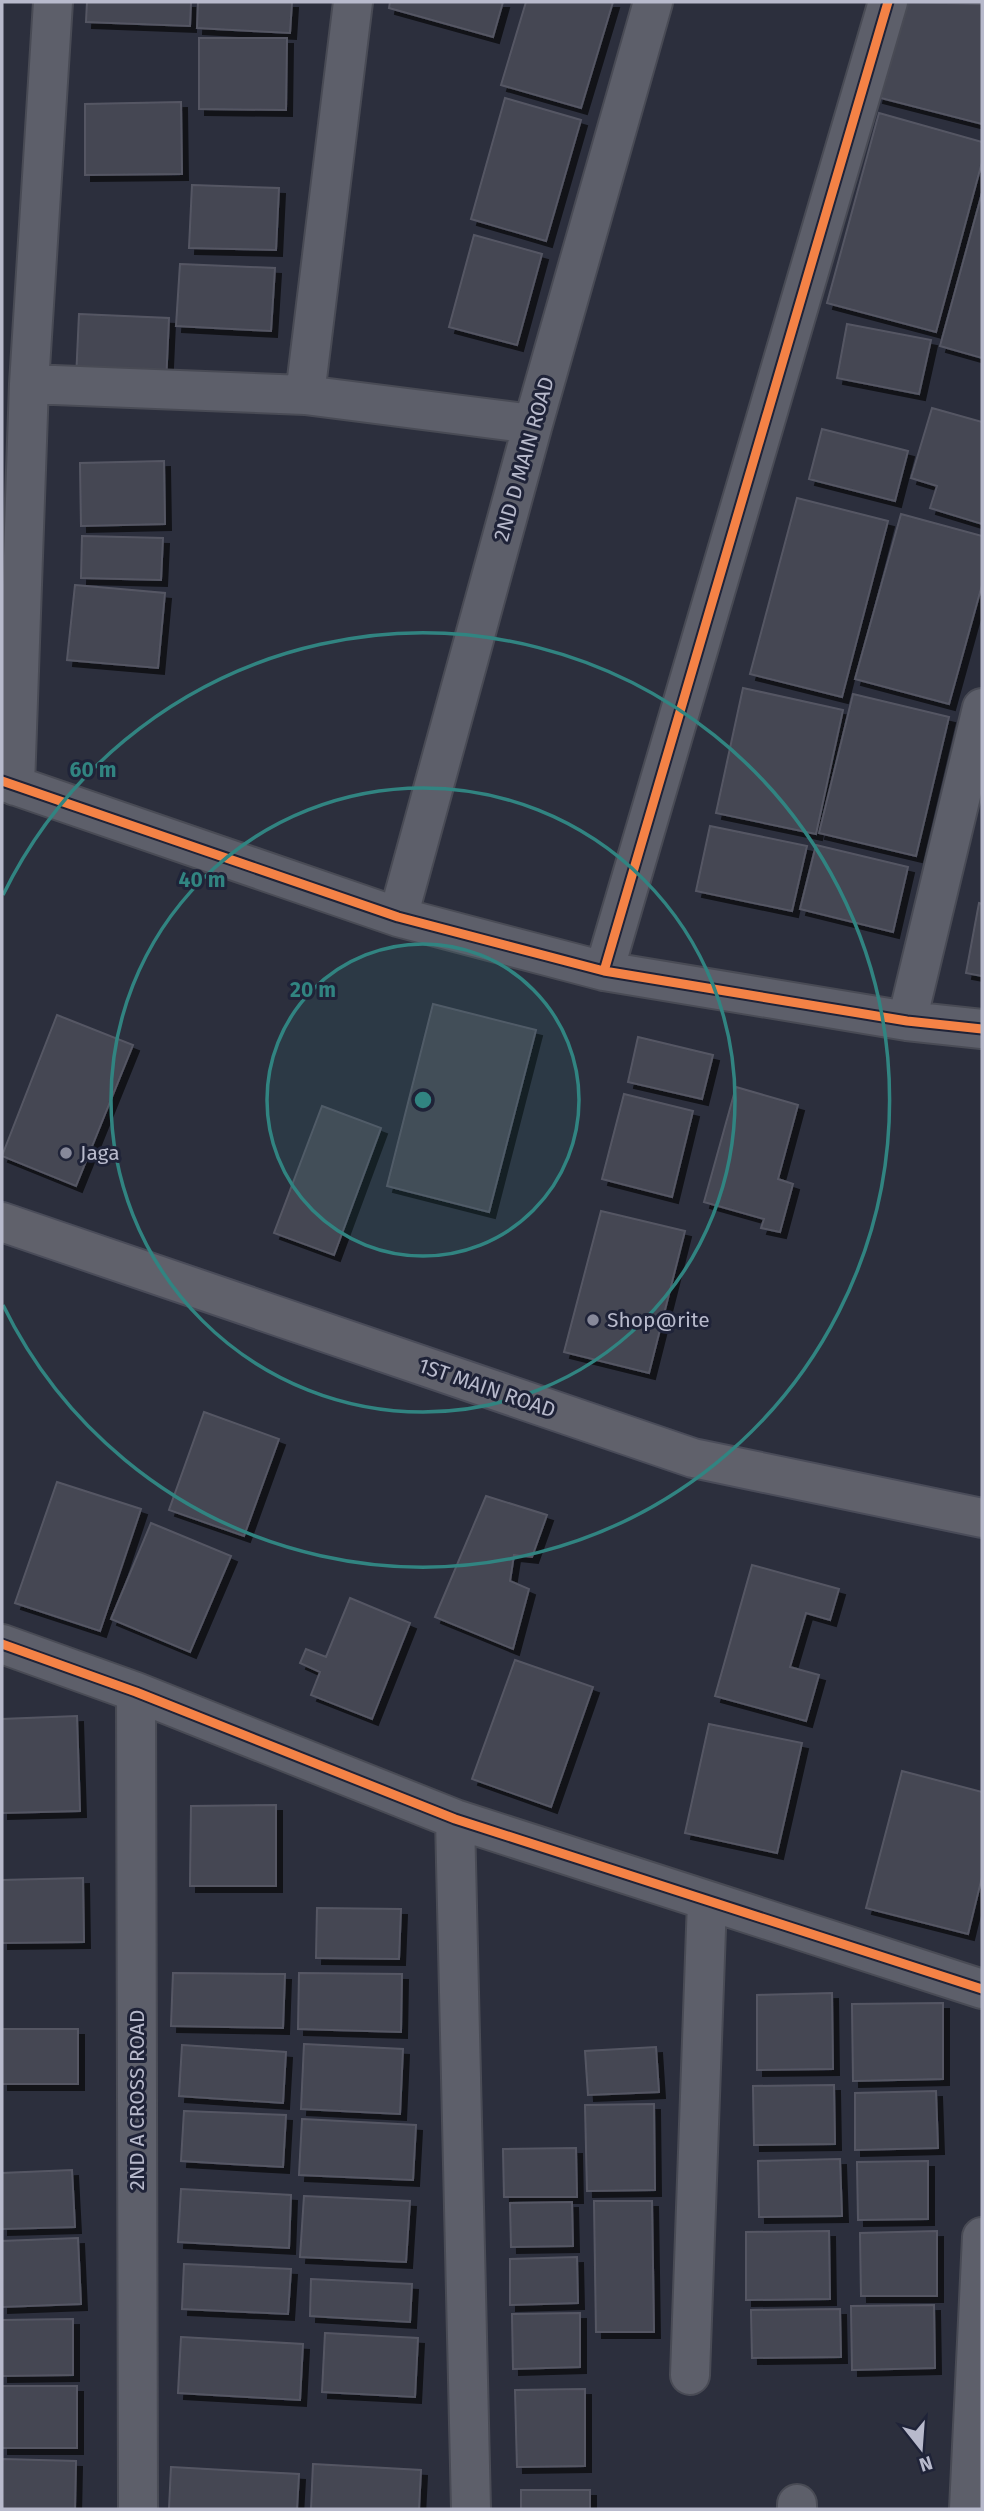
<svg xmlns="http://www.w3.org/2000/svg" width="984" height="2511" viewBox="0 0 984 2511" font-family="'Fira Sans',sans-serif">
<style>
.building{fill:#444652;stroke:#555764;stroke-width:2;filter:url(#shadow)}
.lines{fill:none;stroke-linecap:round;stroke-linejoin:round}
.minor-casing{stroke:#494b55;stroke-width:42}
.major-casing{stroke:#4a4c59;stroke-width:42}
.minor{stroke:#5d5f6a;stroke-width:38}
.major{stroke:#60616b;stroke-width:38}
.cycleway-casing{stroke:#1f2338;stroke-width:13}
.cycleway{stroke:#f48246;stroke-width:9}
.ring{fill:none;stroke:#318481;stroke-width:3.5}
.poi-dot{fill:#87899a;stroke:#1f2338;stroke-width:2.5}
.labels{text-anchor:middle;stroke-width:6;stroke-linejoin:round;paint-order:stroke}
.street-label{font-size:21px;fill:#b8bacc;stroke:#1f2338}
.poi-label{font-size:21px;fill:#b8bacc;stroke:#1f2338;text-anchor:start}
.centre{fill:#318481;stroke:#1f2338;stroke-width:3.5}
.ring-label{font-size:21px;text-anchor:middle;font-weight:bold;fill:#318481;stroke:#1f2338;stroke-width:6;stroke-linejoin:round;paint-order:stroke}
</style>
<defs>
<filter id="shadow"><feDropShadow dx="6" dy="6" stdDeviation="0" flood-color="#0009"/></filter>
</defs>
<rect width="100%" height="100%" fill="#2c2f3d"/>
<!-- building -->
<path class="building" d="M87,2H191L190,26L86,22Z
M198,2H292L290,33L197,28Z
M390,2H503L493,37L389,8Z
M526,2H613L581,108L501,85Z
M903,2L982,4V124L877,97Z
M199,38H287L286,110L199,109Z
M505,98L581,120L546,241L471,219Z
M181,102L182,174L85,175V104Z
M879,113L982,142V162L936,332L827,303Z
M192,185L279,188L276,250L189,248Z
M982,193V358L940,346Z
M474,235L542,254L517,345L449,327Z
M180,264L275,268L271,331L176,326Z
M79,314L169,318L166,383L76,379Z
M847,324L931,340L919,394L837,378Z
M932,408L982,422V524L930,508L937,486L911,478Z
M822,429L908,451L895,501L809,479Z
M164,461L165,524L81,526L80,463Z
M797,498L888,521L842,697L750,674Z
M901,514L982,536V585L949,704L855,679Z
M82,536L163,538L161,580L81,578Z
M75,585L165,593L158,668L67,660Z
M743,688L843,710L816,834L716,813Z
M853,694L949,717L916,856L819,833Z
M710,826L807,846L792,911L696,891Z
M816,845L908,867L893,932L800,909Z
M979,903L982,904V976L966,973Z
M433,1004L536,1030L489,1212L387,1186Z
M57,1015L133,1045L76,1186L2,1156Z
M638,1037L713,1055L702,1099L628,1082Z
M736,1087L798,1105L778,1179L793,1184L780,1232L761,1228L764,1219L704,1202Z
M624,1094L693,1111L672,1197L602,1179Z
M322,1106L381,1128L334,1255L274,1233Z
M601,1211L685,1231L649,1373L564,1352Z
M204,1412L279,1439L244,1536L169,1510Z
M57,1482L141,1509L100,1631L15,1603Z
M486,1496L547,1515L532,1557L514,1555L510,1581L529,1589L513,1649L435,1617Z
M151,1523L231,1556L190,1652L111,1619Z
M752,1565L839,1589L830,1620L806,1613L790,1667L819,1675L806,1721L715,1696Z
M350,1598L410,1623L372,1719L311,1695L320,1672L300,1663L306,1649L326,1657Z
M515,1660L593,1687L551,1807L472,1779Z
M77,1716L80,1811L2,1813V1719Z
M709,1724L802,1743L777,1853L685,1833Z
M902,1771L982,1792V1877L968,1934L866,1908Z
M276,1805V1886H190L191,1806Z
M83,1878L84,1942L2,1943V1880Z
M317,1908L401,1909L399,1959L316,1958Z
M173,1973L285,1974L283,2028L171,2026Z
M299,1973L402,1974L401,2032L298,2029Z
M832,1993L833,2069L757,2070V1995Z
M943,2003V2079L853,2081L852,2004Z
M2,2029H78V2084H2Z
M304,2044L403,2049L400,2114L301,2109Z
M182,2045L286,2052L283,2103L179,2096Z
M656,2047L659,2092L588,2095L585,2051Z
M834,2085L835,2144L754,2145L753,2086Z
M936,2091L938,2148L855,2150V2093Z
M654,2104L655,2190L587,2191L585,2105Z
M184,2111L286,2115L283,2167L181,2161Z
M302,2119L416,2125L413,2180L299,2175Z
M576,2148L577,2197H504L503,2149Z
M840,2159L842,2216L759,2217L758,2161Z
M928,2161V2219L858,2220L857,2162Z
M72,2170L75,2227L2,2229V2173Z
M181,2189L291,2195L289,2248L178,2242Z
M304,2196L410,2201L406,2262L300,2257Z
M594,2201H652L654,2332H596Z
M572,2202L573,2246L511,2247L510,2203Z
M829,2231L830,2299L746,2300V2232Z
M937,2231V2296H861L860,2233Z
M78,2238L81,2304L2,2307V2241Z
M577,2257L578,2303L510,2305V2259Z
M184,2264L291,2269L288,2314L182,2309Z
M311,2279L412,2284L410,2322L310,2316Z
M934,2305L935,2368L852,2370L851,2306Z
M840,2309L841,2357L752,2358L751,2310Z
M580,2313V2367L513,2369L512,2314Z
M73,2319V2375L2,2376V2320Z
M325,2333L418,2338L415,2397L322,2392Z
M181,2337L303,2344L300,2400L178,2393Z
M2,2386H77V2448H2Z
M585,2389V2466L517,2467L515,2390Z
M2,2459L76,2461L75,2509H2Z
M313,2464L421,2470L419,2509H311Z
M171,2467L299,2474L297,2509H169Z
M521,2490H590V2509H521Z"/>
<g class="lines">
<defs>
<path id="minor" d="M29,384L305,395L533,424
M305,395L353,2
M2,781L398,917L604,971L907,1021L982,1029
M15,786L29,384L53,2
M398,917L533,424L653,2
M604,971L888,2
M907,1021L982,708
M2,1644L136,1692L455,1819L982,1989
M136,1692L138,2509
M455,1819L471,2509
M690,2375L707,1901
M797,2509V2504
M969,2509L982,2237"/>
<path id="major" d="M2,1222L693,1458L982,1518"/>
</defs>
<!-- minor casing -->
<use href="#minor" class="minor-casing"/>
<!-- major casing -->
<use href="#major" class="major-casing"/>
<!-- minor -->
<use href="#minor" class="minor"/>
<!-- major -->
<use href="#major" class="major"/>
<defs>
<path id="cycleway" d="M2,781L398,917L604,971L907,1021L982,1029
M604,971L888,2
M2,1644L136,1692L455,1819L982,1989"/>
</defs>
<!-- cycleway casing -->
<use href="#cycleway" class="cycleway-casing"/>
<!-- cycleway -->
<use href="#cycleway" class="cycleway"/>
</g>
<!-- distance rings -->
<circle cx="423" cy="1100" r="156" fill="#318481" fill-opacity=".12"/>
<g class="ring">
<circle cx="423" cy="1100" r="156"/>
<circle cx="423" cy="1100" r="312"/>
<path d="M3 895A467 467 0 1 1 3 1305"/>
</g>
<!-- markers -->
<g class="poi-dot">
<circle cx="66" cy="1153" r="7"/>
<circle cx="593" cy="1320" r="7"/>
</g>
<g class="labels">
<!-- street labels -->
<g class="street-label">
<text transform="translate(524 459) rotate(-74)" y="7">2ND D MAIN ROAD</text>
<text transform="translate(487 1388) rotate(19)" y="7">1ST MAIN ROAD</text>
<text transform="translate(137 2100) rotate(-90)" y="7">2ND A CROSS ROAD</text>
</g>
<!-- poi labels -->
<g class="poi-label">
<text x="80" y="1160">Jaga</text>
<text x="607" y="1327">Shop@rite</text>
</g>
</g>
<circle cx="423" cy="1100" r="10" class="centre"/>
<g class="ring-label">
<text x="93" y="777">60 m</text>
<text x="202" y="887">40 m</text>
<text x="313" y="997">20 m</text>
</g>
<!-- border -->
<rect width="984" height="2511" fill="none" stroke="#b8bacc" stroke-width="7"/>
<!-- north arrow -->
<g transform="translate(921 2448) rotate(163)" stroke="#1f2338" stroke-width="5" paint-order="stroke">
<path d="M0-5L12 26L0 18L-12 26Z" fill="#b8bacc"/>
<text y="-10" font-size="19" font-weight="bold" text-anchor="middle" fill="#b8bacc">N</text>
</g>
</svg>
